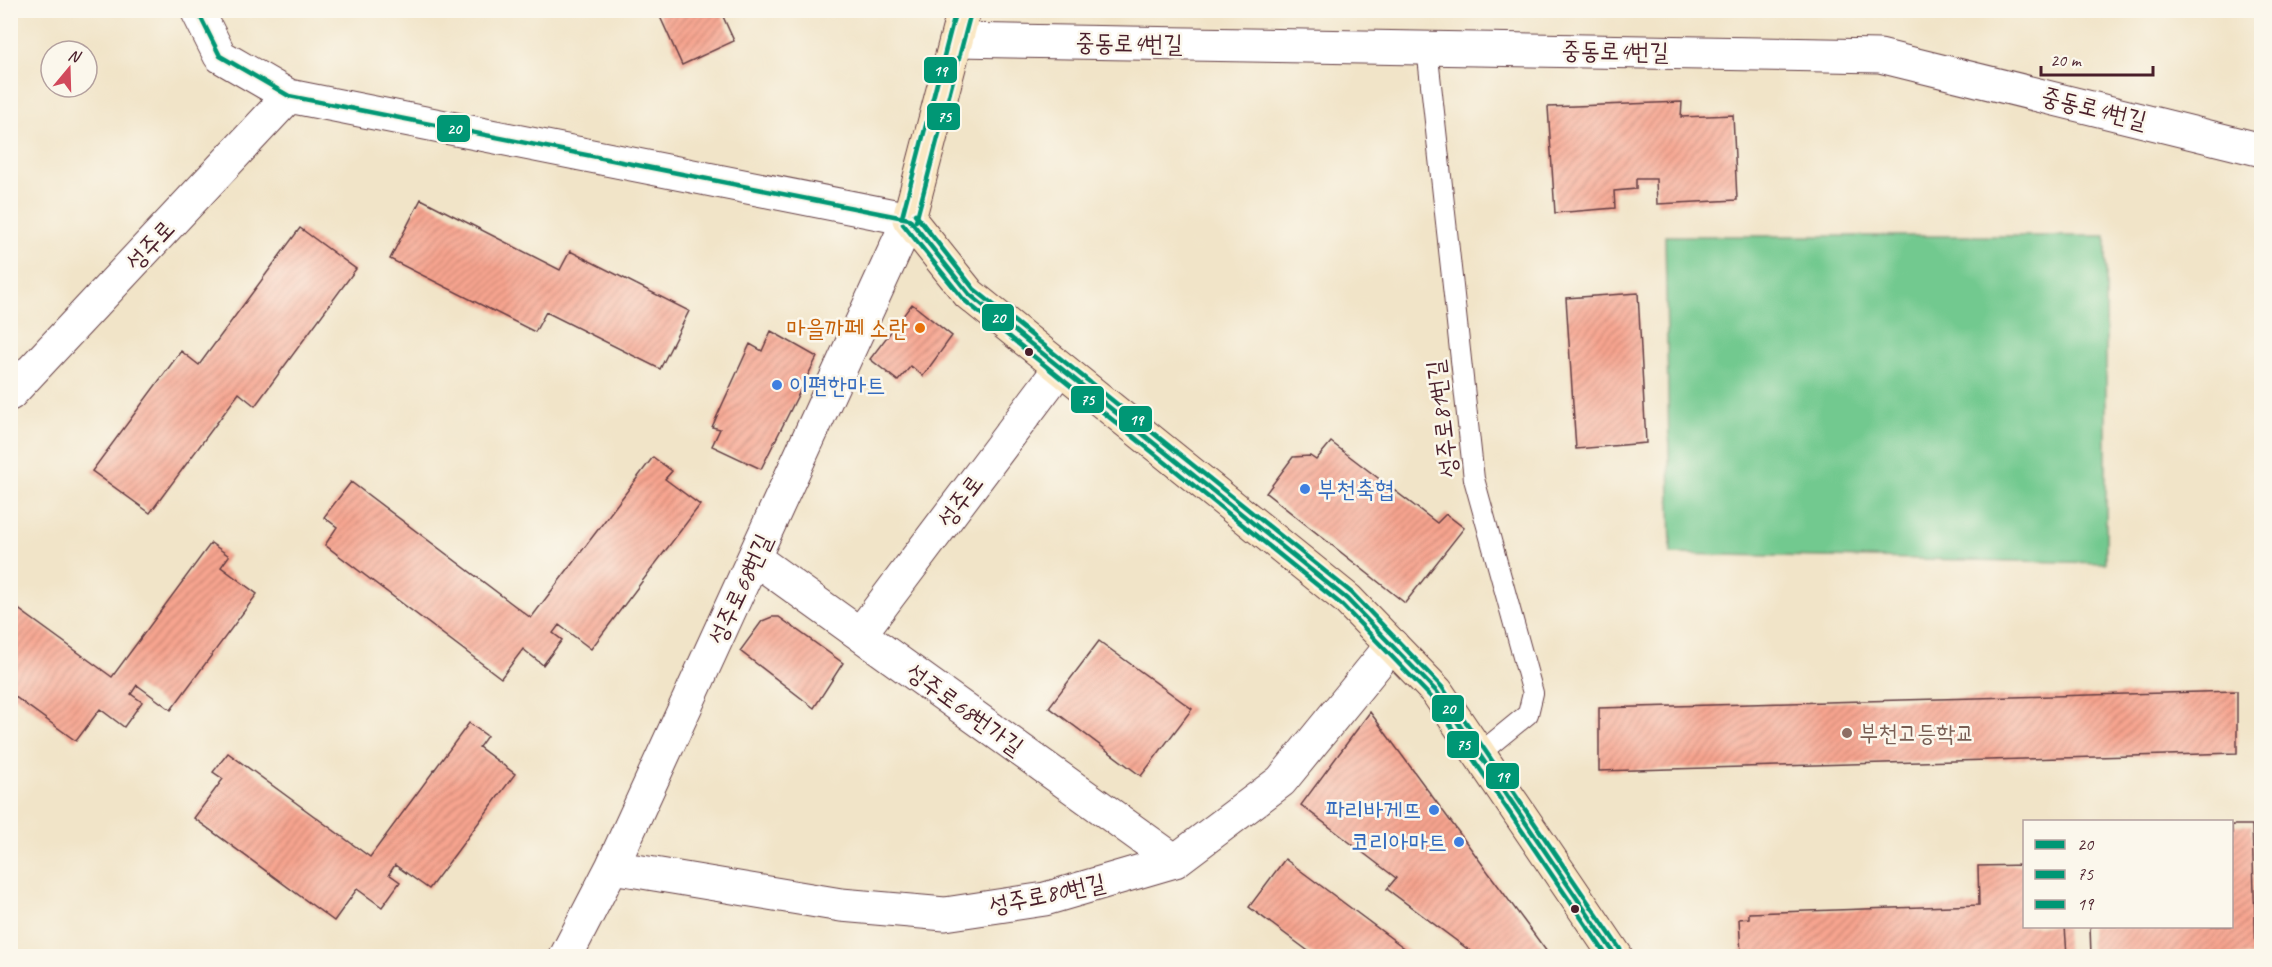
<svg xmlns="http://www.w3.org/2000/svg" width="2272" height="967" viewBox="0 0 2272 967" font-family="Caveat,'Poor Story',sans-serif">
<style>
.pitch{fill:#72c98f;stroke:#5e745d;stroke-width:1.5}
.building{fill:url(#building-hatch)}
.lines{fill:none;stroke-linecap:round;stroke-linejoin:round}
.lane-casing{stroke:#633d43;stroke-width:22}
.street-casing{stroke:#633d43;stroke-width:35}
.secondary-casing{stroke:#633d43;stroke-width:35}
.lane{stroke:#fff;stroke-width:20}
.street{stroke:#fff;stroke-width:33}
.secondary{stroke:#fae7c3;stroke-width:33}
.bus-1-casing{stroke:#fbf7ec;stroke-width:9}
.bus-2-casing{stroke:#fbf7ec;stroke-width:9}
.bus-3-casing{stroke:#fbf7ec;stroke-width:9}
.bus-1{stroke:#009775;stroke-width:4.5}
.bus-2{stroke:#009775;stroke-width:4.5}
.bus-3{stroke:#009775;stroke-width:4.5}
.food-dot{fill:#e8710a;stroke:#fbf7ec;stroke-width:2}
.bus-dot{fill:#4a1f2b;stroke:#fbf7ec;stroke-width:2}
.shop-dot{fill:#3f7fe0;stroke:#fbf7ec;stroke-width:2}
.education-dot{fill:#8d6e63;stroke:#fbf7ec;stroke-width:2}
.labels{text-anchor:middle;stroke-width:5;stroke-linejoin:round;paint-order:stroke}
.street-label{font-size:24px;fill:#4a1f2b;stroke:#fbf7ec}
.food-label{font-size:24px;fill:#c56008;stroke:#fbf7ec;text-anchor:end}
.shop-label{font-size:24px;fill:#366cbe;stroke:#fbf7ec;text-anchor:start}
.education-label{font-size:24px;fill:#785e54;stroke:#fbf7ec;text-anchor:start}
.line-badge{stroke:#fbf7ec;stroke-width:2}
.badge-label{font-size:16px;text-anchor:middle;font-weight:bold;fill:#fff}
</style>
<defs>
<pattern id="building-hatch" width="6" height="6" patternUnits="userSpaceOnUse" patternTransform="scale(1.5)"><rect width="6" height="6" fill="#f7a48f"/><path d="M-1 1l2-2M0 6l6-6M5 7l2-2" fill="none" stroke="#ca8575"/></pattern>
</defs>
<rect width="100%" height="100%" fill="#fbf7ec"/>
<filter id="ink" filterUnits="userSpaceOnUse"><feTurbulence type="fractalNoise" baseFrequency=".0167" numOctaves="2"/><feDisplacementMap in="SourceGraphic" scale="12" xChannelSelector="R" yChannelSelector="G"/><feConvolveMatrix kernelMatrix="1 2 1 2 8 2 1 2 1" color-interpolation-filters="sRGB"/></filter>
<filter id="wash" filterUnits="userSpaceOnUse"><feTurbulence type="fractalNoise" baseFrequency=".008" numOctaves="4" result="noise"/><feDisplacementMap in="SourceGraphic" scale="24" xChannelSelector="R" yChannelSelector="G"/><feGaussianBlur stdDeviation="1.35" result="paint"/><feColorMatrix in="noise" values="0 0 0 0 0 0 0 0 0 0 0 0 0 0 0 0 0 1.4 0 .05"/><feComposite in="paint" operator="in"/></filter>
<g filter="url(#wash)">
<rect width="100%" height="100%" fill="#f1e4c8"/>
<!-- pitch -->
<path class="pitch" d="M1665,236H2106V563L1671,554Z"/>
<g id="blocks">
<!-- building -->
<path class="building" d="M657,10H720L734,41L682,65Z
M1682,102L1681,117L1733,115L1737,200L1657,204L1656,179H1636V189L1614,191L1615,208L1555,213L1548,107Z
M421,199L560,270L570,251L689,311L660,369L546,312L535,332L390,259Z
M300,228L356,269L255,406L239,393L150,513L92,471L181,351L199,365Z
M1638,293L1646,443L1576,449L1566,298Z
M912,304L952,336L923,376L911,366L898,381L870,359Z
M771,331L817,357L761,469L712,446L720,429L712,427L750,344L762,351Z
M1331,442L1437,523L1446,514L1464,528L1405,603L1266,493L1293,457L1310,456L1316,460Z
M653,457L672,471L665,479L700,505L591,649L559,625L553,633L562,640L543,665L523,649L501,678L325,545L337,527L324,517L351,482L531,618Z
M211,543L229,556L221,567L257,594L171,710L137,685L131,694L142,702L124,727L100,709L76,741L10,693V603L112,677Z
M772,617H779L843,663L814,708L740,651L762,621Z
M1099,641L1192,709L1141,776L1049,707Z
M2237,691V753L1599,771V708Z
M1370,712L1550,956H1477L1387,889L1396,878L1301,805Z
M469,723L487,736L479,747L515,774L429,889L395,865L389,874L400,882L382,907L357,889L334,921L194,818L223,779L213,772L228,753L370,857Z
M2232,825H2252L2256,956H2091L2090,926H2232Z
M1285,859L1415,956H1315L1249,907Z
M2024,865V926H2065L2067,956L1741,955L1739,919L1749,918V913L1979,905L1978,866Z"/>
</g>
</g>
<g filter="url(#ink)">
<use href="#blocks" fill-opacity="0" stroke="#633d43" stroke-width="1.5"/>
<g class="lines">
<defs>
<path id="lane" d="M1427,48L1474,479L1533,693L1528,714L1479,754"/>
<path id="street" d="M197,10L220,56L289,96L909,219L612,867L566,956
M957,40L1880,56L2262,150
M10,394L289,96
M754,558L1175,861
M860,634L1060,368
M612,867L841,905L945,914L1045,899L1175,861L1281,781L1392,645"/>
<path id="secondary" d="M964,10L909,219L969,294L1347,599L1437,692L1616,956"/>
</defs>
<!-- lane casing -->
<use href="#lane" class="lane-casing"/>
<!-- street casing -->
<use href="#street" class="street-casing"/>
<!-- secondary casing -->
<use href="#secondary" class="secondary-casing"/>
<!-- lane -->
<use href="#lane" class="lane"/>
<!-- street -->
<use href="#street" class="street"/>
<!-- secondary -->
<use href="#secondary" class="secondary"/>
<defs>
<path id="bus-1" d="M197,10L220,56L289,96L909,219L969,294L1347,599L1437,692L1616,956"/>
<path id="bus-2" d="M916,221L971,12
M903,224L964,300L1342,605L1431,697L1607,956"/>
<path id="bus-3" d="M915,214L974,289L1352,593L1442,687L1622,952
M902,217L956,10"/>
</defs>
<!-- bus-1 casing -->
<use href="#bus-1" class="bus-1-casing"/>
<!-- bus-2 casing -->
<use href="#bus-2" class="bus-2-casing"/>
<!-- bus-3 casing -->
<use href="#bus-3" class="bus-3-casing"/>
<!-- bus-1 -->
<use href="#bus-1" class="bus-1"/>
<!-- bus-2 -->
<use href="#bus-2" class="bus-2"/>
<!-- bus-3 -->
<use href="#bus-3" class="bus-3"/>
</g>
</g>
<!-- markers -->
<circle class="food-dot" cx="920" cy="328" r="6"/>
<g class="bus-dot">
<circle cx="1029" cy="352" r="5"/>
<circle cx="1575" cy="909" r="5"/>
</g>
<g class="shop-dot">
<circle cx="777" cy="385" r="6"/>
<circle cx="1305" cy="489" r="6"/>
<circle cx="1434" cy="810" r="6"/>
<circle cx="1459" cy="842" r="6"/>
</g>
<circle class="education-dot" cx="1847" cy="733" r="6"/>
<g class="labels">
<!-- street labels -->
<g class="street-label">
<text transform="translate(1129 43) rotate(1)" y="8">중동로4번길</text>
<text transform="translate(1615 51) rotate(1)" y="8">중동로4번길</text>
<text transform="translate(2094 108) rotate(14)" y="8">중동로4번길</text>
<text transform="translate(150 245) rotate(-47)" y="8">성주로</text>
<text transform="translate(1442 419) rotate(-97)" y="8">성주로81번길</text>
<text transform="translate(960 501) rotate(-53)" y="8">성주로</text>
<text transform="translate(740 589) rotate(-65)" y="8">성주로68번길</text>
<text transform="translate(965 709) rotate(36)" y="8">성주로68번가길</text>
<text transform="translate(1047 894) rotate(-12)" y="8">성주로80번길</text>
</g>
<!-- food labels -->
<g class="food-label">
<text x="908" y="336">마을까페 소란</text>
</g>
<!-- shop labels -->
<g class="shop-label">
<text x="789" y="393">이편한마트</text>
<text x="1317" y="497">부천축협</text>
<text x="1422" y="818" text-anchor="end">파리바게뜨</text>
<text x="1447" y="850" text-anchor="end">코리아마트</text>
</g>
<!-- education labels -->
<g class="education-label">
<text x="1859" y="741">부천고등학교</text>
</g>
</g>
<g class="line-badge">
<rect x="923" y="56" width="35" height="28" rx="6" fill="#009775"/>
<rect x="926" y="102" width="35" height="29" rx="6" fill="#009775"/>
<rect x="436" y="114" width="35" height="29" rx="6" fill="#009775"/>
<rect x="981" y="303" width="34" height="29" rx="6" fill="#009775"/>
<rect x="1070" y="385" width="35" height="29" rx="6" fill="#009775"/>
<rect x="1118" y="405" width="35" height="28" rx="6" fill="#009775"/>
<rect x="1431" y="694" width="34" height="29" rx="6" fill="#009775"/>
<rect x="1446" y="730" width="34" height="29" rx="6" fill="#009775"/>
<rect x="1485" y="762" width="35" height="28" rx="6" fill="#009775"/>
</g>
<g class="badge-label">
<text x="940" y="76">19</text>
<text x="944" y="122">75</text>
<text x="454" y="134">20</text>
<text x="998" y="323">20</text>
<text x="1087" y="405">75</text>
<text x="1136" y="425">19</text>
<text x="1448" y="714">20</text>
<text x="1463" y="750">75</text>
<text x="1502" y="782">19</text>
</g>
<!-- margin -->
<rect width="2272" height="967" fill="none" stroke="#fbf7ec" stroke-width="36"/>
<!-- legend -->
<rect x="2023" y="820" width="210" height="108" fill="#fbf7ec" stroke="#b4a19f" stroke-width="1.5"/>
<rect x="2035" y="840" width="30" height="9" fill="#009775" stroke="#b4a19f" stroke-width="1.5"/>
<text x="2077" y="850" font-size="18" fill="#4a1f2b">20</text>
<rect x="2035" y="870" width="30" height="9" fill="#009775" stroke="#b4a19f" stroke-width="1.5"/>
<text x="2077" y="880" font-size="18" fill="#4a1f2b">75</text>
<rect x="2035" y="900" width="30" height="9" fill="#009775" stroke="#b4a19f" stroke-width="1.5"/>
<text x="2077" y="910" font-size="18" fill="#4a1f2b">19</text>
<!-- north arrow -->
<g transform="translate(69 69) rotate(19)"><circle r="28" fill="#fbf7ec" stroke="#b4a19f" stroke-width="1.5"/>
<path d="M0-4.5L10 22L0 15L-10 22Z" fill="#d1495b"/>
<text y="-9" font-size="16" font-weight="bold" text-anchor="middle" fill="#4a1f2b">N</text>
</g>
<!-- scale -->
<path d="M2041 66v9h112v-9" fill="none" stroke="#4a1f2b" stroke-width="3"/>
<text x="2050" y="66" font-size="18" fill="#4a1f2b" stroke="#fbf7ec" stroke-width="4.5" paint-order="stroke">20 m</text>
</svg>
